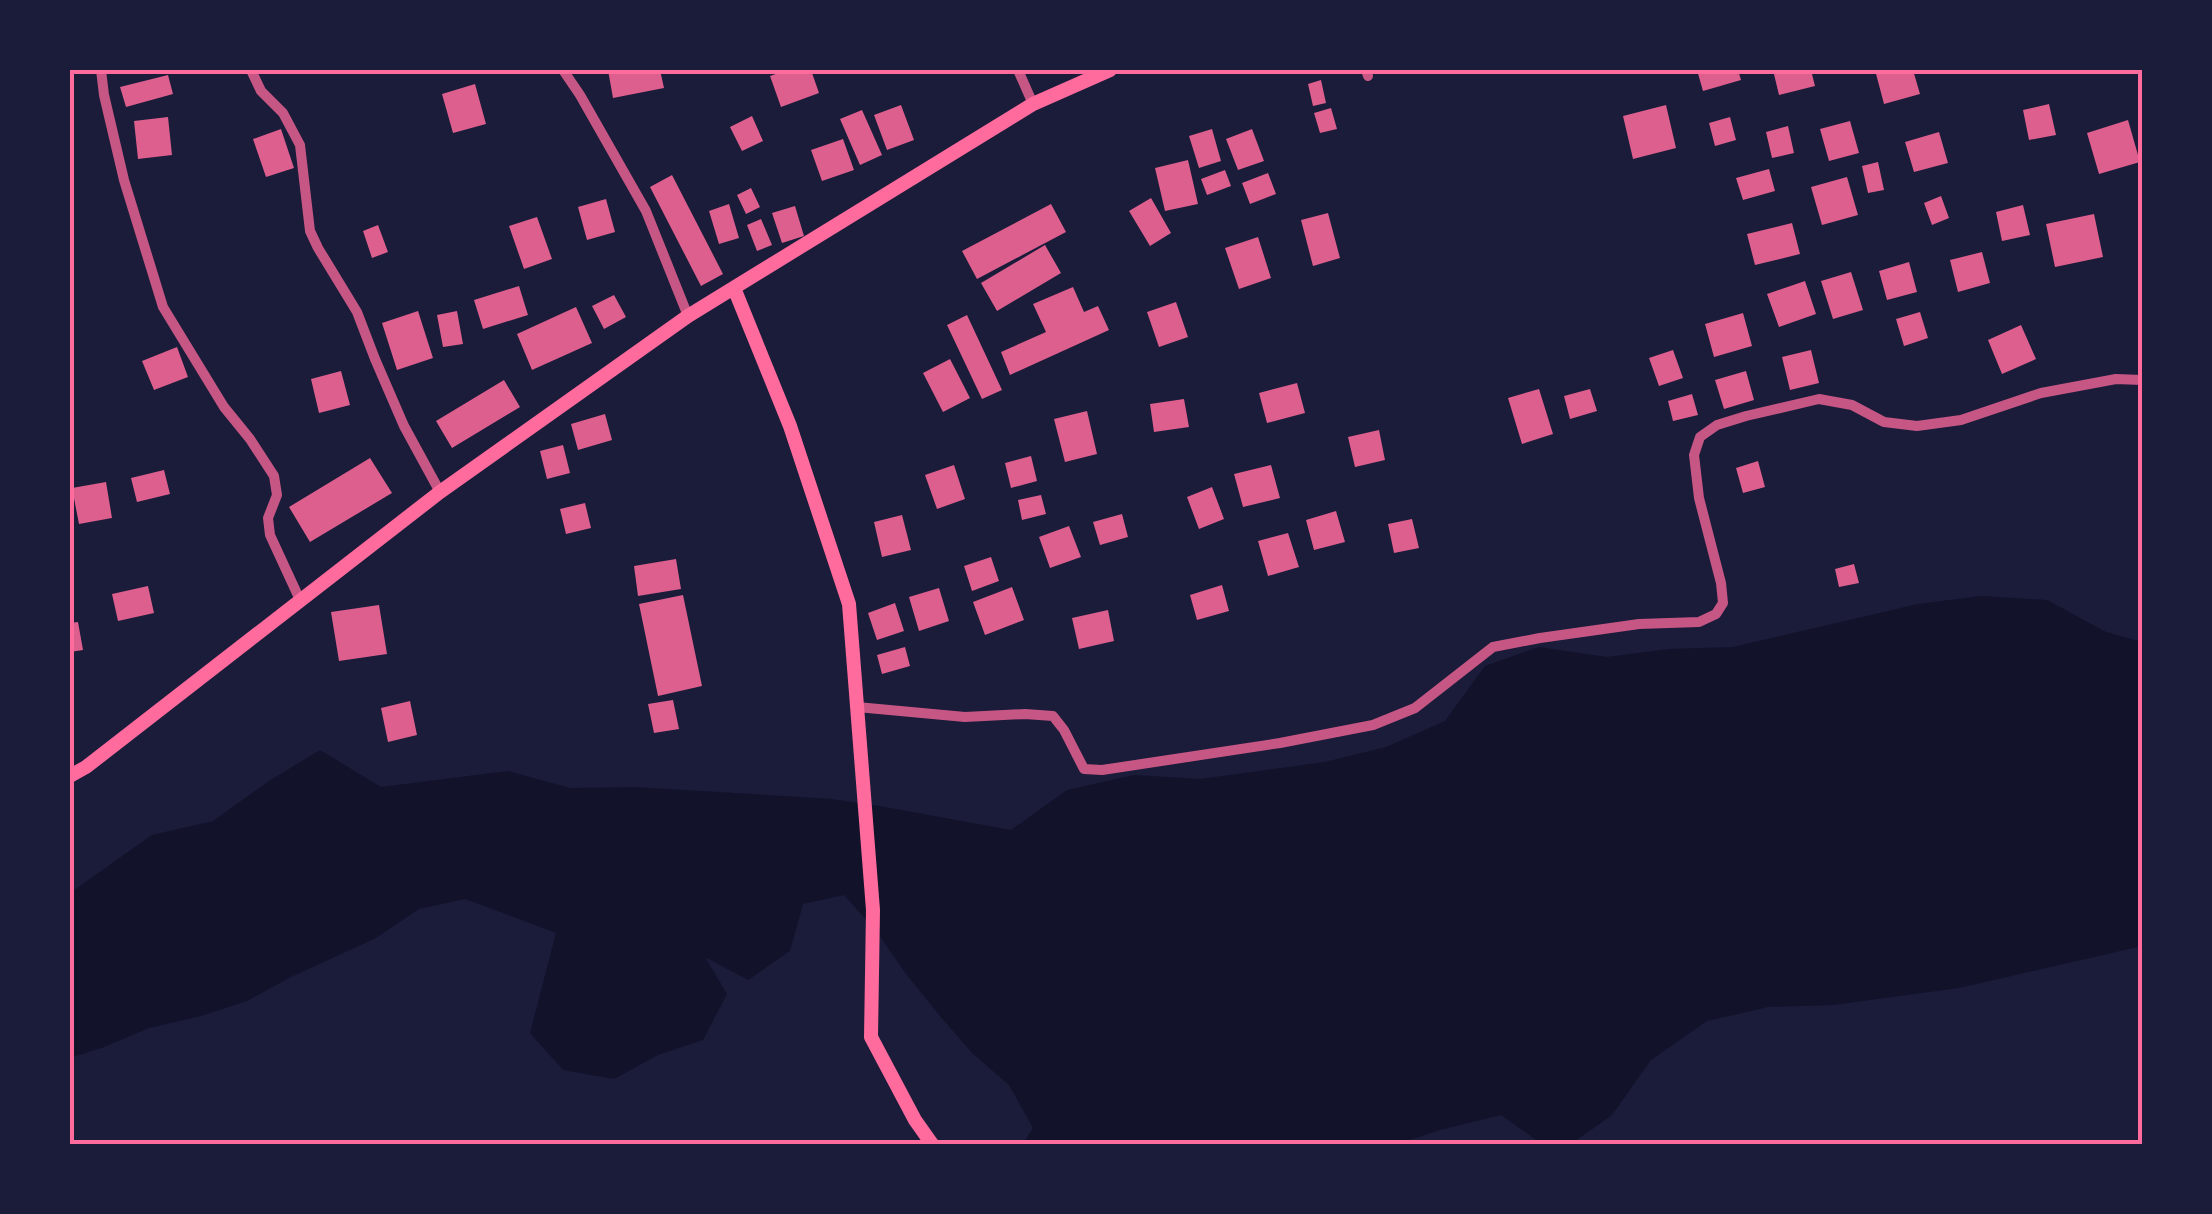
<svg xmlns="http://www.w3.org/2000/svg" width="2212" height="1214" viewBox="0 0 2212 1214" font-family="Quicksand,sans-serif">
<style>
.water{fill:#12122b}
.building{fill:#dd5f8e}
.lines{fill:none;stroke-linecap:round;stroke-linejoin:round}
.minor{stroke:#c65784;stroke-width:10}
.secondary{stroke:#ff6b9d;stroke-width:14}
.neatline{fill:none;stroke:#ff6b9d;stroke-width:4}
</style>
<rect width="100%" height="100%" fill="#1b1b3a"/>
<!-- water -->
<path class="water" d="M1981,596L2047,600L2106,632L2142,642V946L1959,988L1833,1005L1768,1007L1707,1021L1651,1060L1612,1115L1571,1144H1542L1501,1115L1440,1130L1398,1144H1023L1033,1128L1009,1085L972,1053L940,1016L906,974L877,932L844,895L803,904L790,951L748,980L705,957L727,994L703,1040L658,1055L614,1079L563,1070L530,1033L556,933L465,899L419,909L376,938L291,977L247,1001L201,1016L149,1028L104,1047L70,1058V893L152,835L213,821L269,781L320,750L381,787L508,771L570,788L635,787L832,799L885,807L1011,830L1067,790L1134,775L1200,779L1325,762L1386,747L1445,721L1485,666L1539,647L1606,657L1669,649L1733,647L1918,604Z"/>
<!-- building -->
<path class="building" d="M608,70H660L664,88L613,98Z
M787,70H811L819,93L781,107L770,76Z
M1697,70H1738L1741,80L1703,91Z
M1773,70H1811L1815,86L1779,95Z
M1875,70H1913L1920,94L1884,104Z
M168,75L173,94L126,107L120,87Z
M1321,80L1326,103L1313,106L1308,84Z
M475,84L486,124L453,133L442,94Z
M2049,104L2056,135L2029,140L2023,110Z
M901,105L914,140L887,150L874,115Z
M1666,105L1676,148L1633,159L1623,116Z
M1331,108L1337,129L1320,133L1314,113Z
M862,110L882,155L860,165L840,119Z
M752,116L763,141L742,151L730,127Z
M168,117L172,155L138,159L134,121Z
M1730,117L1736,140L1715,146L1709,123Z
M2128,120L2140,162L2099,174L2087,133Z
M1850,121L1859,153L1829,161L1820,129Z
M1788,126L1794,153L1772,158L1766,132Z
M281,129L294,168L266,177L253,139Z
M1212,129L1221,161L1199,168L1189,136Z
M1252,129L1264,161L1238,170L1226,139Z
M1939,132L1948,163L1914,172L1905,142Z
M843,139L854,170L822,181L811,150Z
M1188,160L1198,204L1165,211L1155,168Z
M1878,162L1884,190L1868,193L1862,166Z
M1769,169L1775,191L1743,200L1736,178Z
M1225,170L1231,186L1207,195L1201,179Z
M1268,173L1276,194L1250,204L1242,183Z
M672,175L723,274L701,286L650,187Z
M1847,177L1858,215L1822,225L1811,187Z
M751,188L760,207L746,214L737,195Z
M1941,196L1949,218L1932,225L1924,203Z
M1151,198L1171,233L1150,246L1129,211Z
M606,199L615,232L587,240L578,207Z
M729,204L739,238L719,244L709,211Z
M1051,204L1066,232L977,279L962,251Z
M2023,205L2030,235L2002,241L1996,212Z
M795,206L804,236L782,243L772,213Z
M1328,213L1340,258L1313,266L1301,220Z
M2094,214L2103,257L2055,267L2046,224Z
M537,217L552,259L524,269L509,226Z
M761,219L772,245L757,251L747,225Z
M1792,223L1800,254L1755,265L1747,234Z
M378,225L388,252L372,258L363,231Z
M1258,237L1271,278L1239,289L1225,248Z
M1045,245L1061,273L997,311L981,283Z
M1982,252L1990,283L1958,292L1950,260Z
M1909,262L1917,292L1887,300L1879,271Z
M1851,272L1863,310L1833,319L1821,281Z
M1805,281L1816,314L1779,327L1767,294Z
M519,286L528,315L483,329L474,300Z
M1073,287L1084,312L1098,306L1109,330L1010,375L1001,352L1046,332L1033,304Z
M614,295L626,317L604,329L592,306Z
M1176,302L1188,337L1159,347L1147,312Z
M576,307L592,343L532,370L517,334Z
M418,311L433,358L397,370L382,323Z
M457,311L463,344L443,347L437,315Z
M1920,312L1928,338L1904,346L1896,319Z
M1743,313L1752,346L1714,357L1705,324Z
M967,315L1002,390L982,399L947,325Z
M2021,325L2036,359L2002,374L1988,340Z
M177,347L188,377L154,390L142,361Z
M1673,350L1683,378L1659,386L1649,358Z
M1811,350L1819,383L1790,390L1782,357Z
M950,359L970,398L943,412L923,373Z
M341,371L350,405L319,413L311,379Z
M1746,371L1754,400L1724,409L1715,380Z
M504,380L520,407L452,448L436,421Z
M1297,383L1305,413L1267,423L1259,393Z
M1539,389L1553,434L1522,444L1508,398Z
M1590,389L1597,411L1570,419L1564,396Z
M1692,394L1698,415L1673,421L1668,401Z
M1184,399L1189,427L1154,432L1150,404Z
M1087,411L1097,454L1065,462L1054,419Z
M605,414L612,440L578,450L571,424Z
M1379,430L1385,460L1355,467L1348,437Z
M563,445L570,473L547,479L540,451Z
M1031,456L1037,481L1011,488L1005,463Z
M370,458L392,493L310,542L289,507Z
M1758,461L1765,487L1743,493L1736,468Z
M954,465L965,499L937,509L925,475Z
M1271,465L1280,498L1243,507L1234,474Z
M164,470L170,494L137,502L131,478Z
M106,482L112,518L79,524L72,488Z
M1212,487L1224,519L1199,529L1187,497Z
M1041,495L1046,514L1022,520L1018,500Z
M585,503L591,528L566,534L560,509Z
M1336,511L1345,542L1314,550L1306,520Z
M1122,514L1128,537L1100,545L1093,522Z
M902,515L911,550L882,557L874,522Z
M1412,519L1419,548L1394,553L1388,524Z
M1069,526L1081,557L1050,568L1039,537Z
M1288,533L1299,567L1268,576L1258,541Z
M991,557L999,581L972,591L964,566Z
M676,559L681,589L638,596L634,566Z
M1854,564L1859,583L1839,587L1835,569Z
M1222,585L1229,611L1197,620L1190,595Z
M148,586L154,613L118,621L112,594Z
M1012,587L1024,620L985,635L973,602Z
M939,588L949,621L919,631L909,597Z
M683,595L702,686L658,696L639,604Z
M895,603L904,631L877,640L868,613Z
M379,605L387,654L339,661L331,612Z
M1108,610L1114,641L1079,649L1072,618Z
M78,622L83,650L70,652V623Z
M905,647L910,666L882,674L877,655Z
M673,700L679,729L654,733L648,704Z
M410,701L417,735L388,742L381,708Z"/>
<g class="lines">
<!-- minor -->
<path class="minor" d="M101,70L104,95L124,180L163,307L224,407L250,439L274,476L277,495L268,518L270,535L300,600
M251,70L261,91L283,113L300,145L310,231L318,248L357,312L375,359L404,426L440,492
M563,70L580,95L646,211L688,316
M1018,70L1033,104
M1366,70L1368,76
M857,707L965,717L1025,714L1053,716L1064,730L1084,769L1102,770L1280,743L1373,725L1415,708L1493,647L1540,638L1639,624L1699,622L1716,614L1723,603L1721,583L1699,498L1694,455L1700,437L1717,425L1746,416L1819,399L1852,405L1884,422L1917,426L1961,420L2041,393L2116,379L2142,380"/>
<!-- secondary -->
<path class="secondary" d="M734,288L790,426L849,604L873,910L871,1037L915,1120L932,1144
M70,776L86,767L440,492L688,316L1033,104L1110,70"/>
</g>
<!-- border -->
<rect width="2212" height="1214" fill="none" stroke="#1b1b3a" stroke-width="145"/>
<rect x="72" y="72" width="2068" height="1070" class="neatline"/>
</svg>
